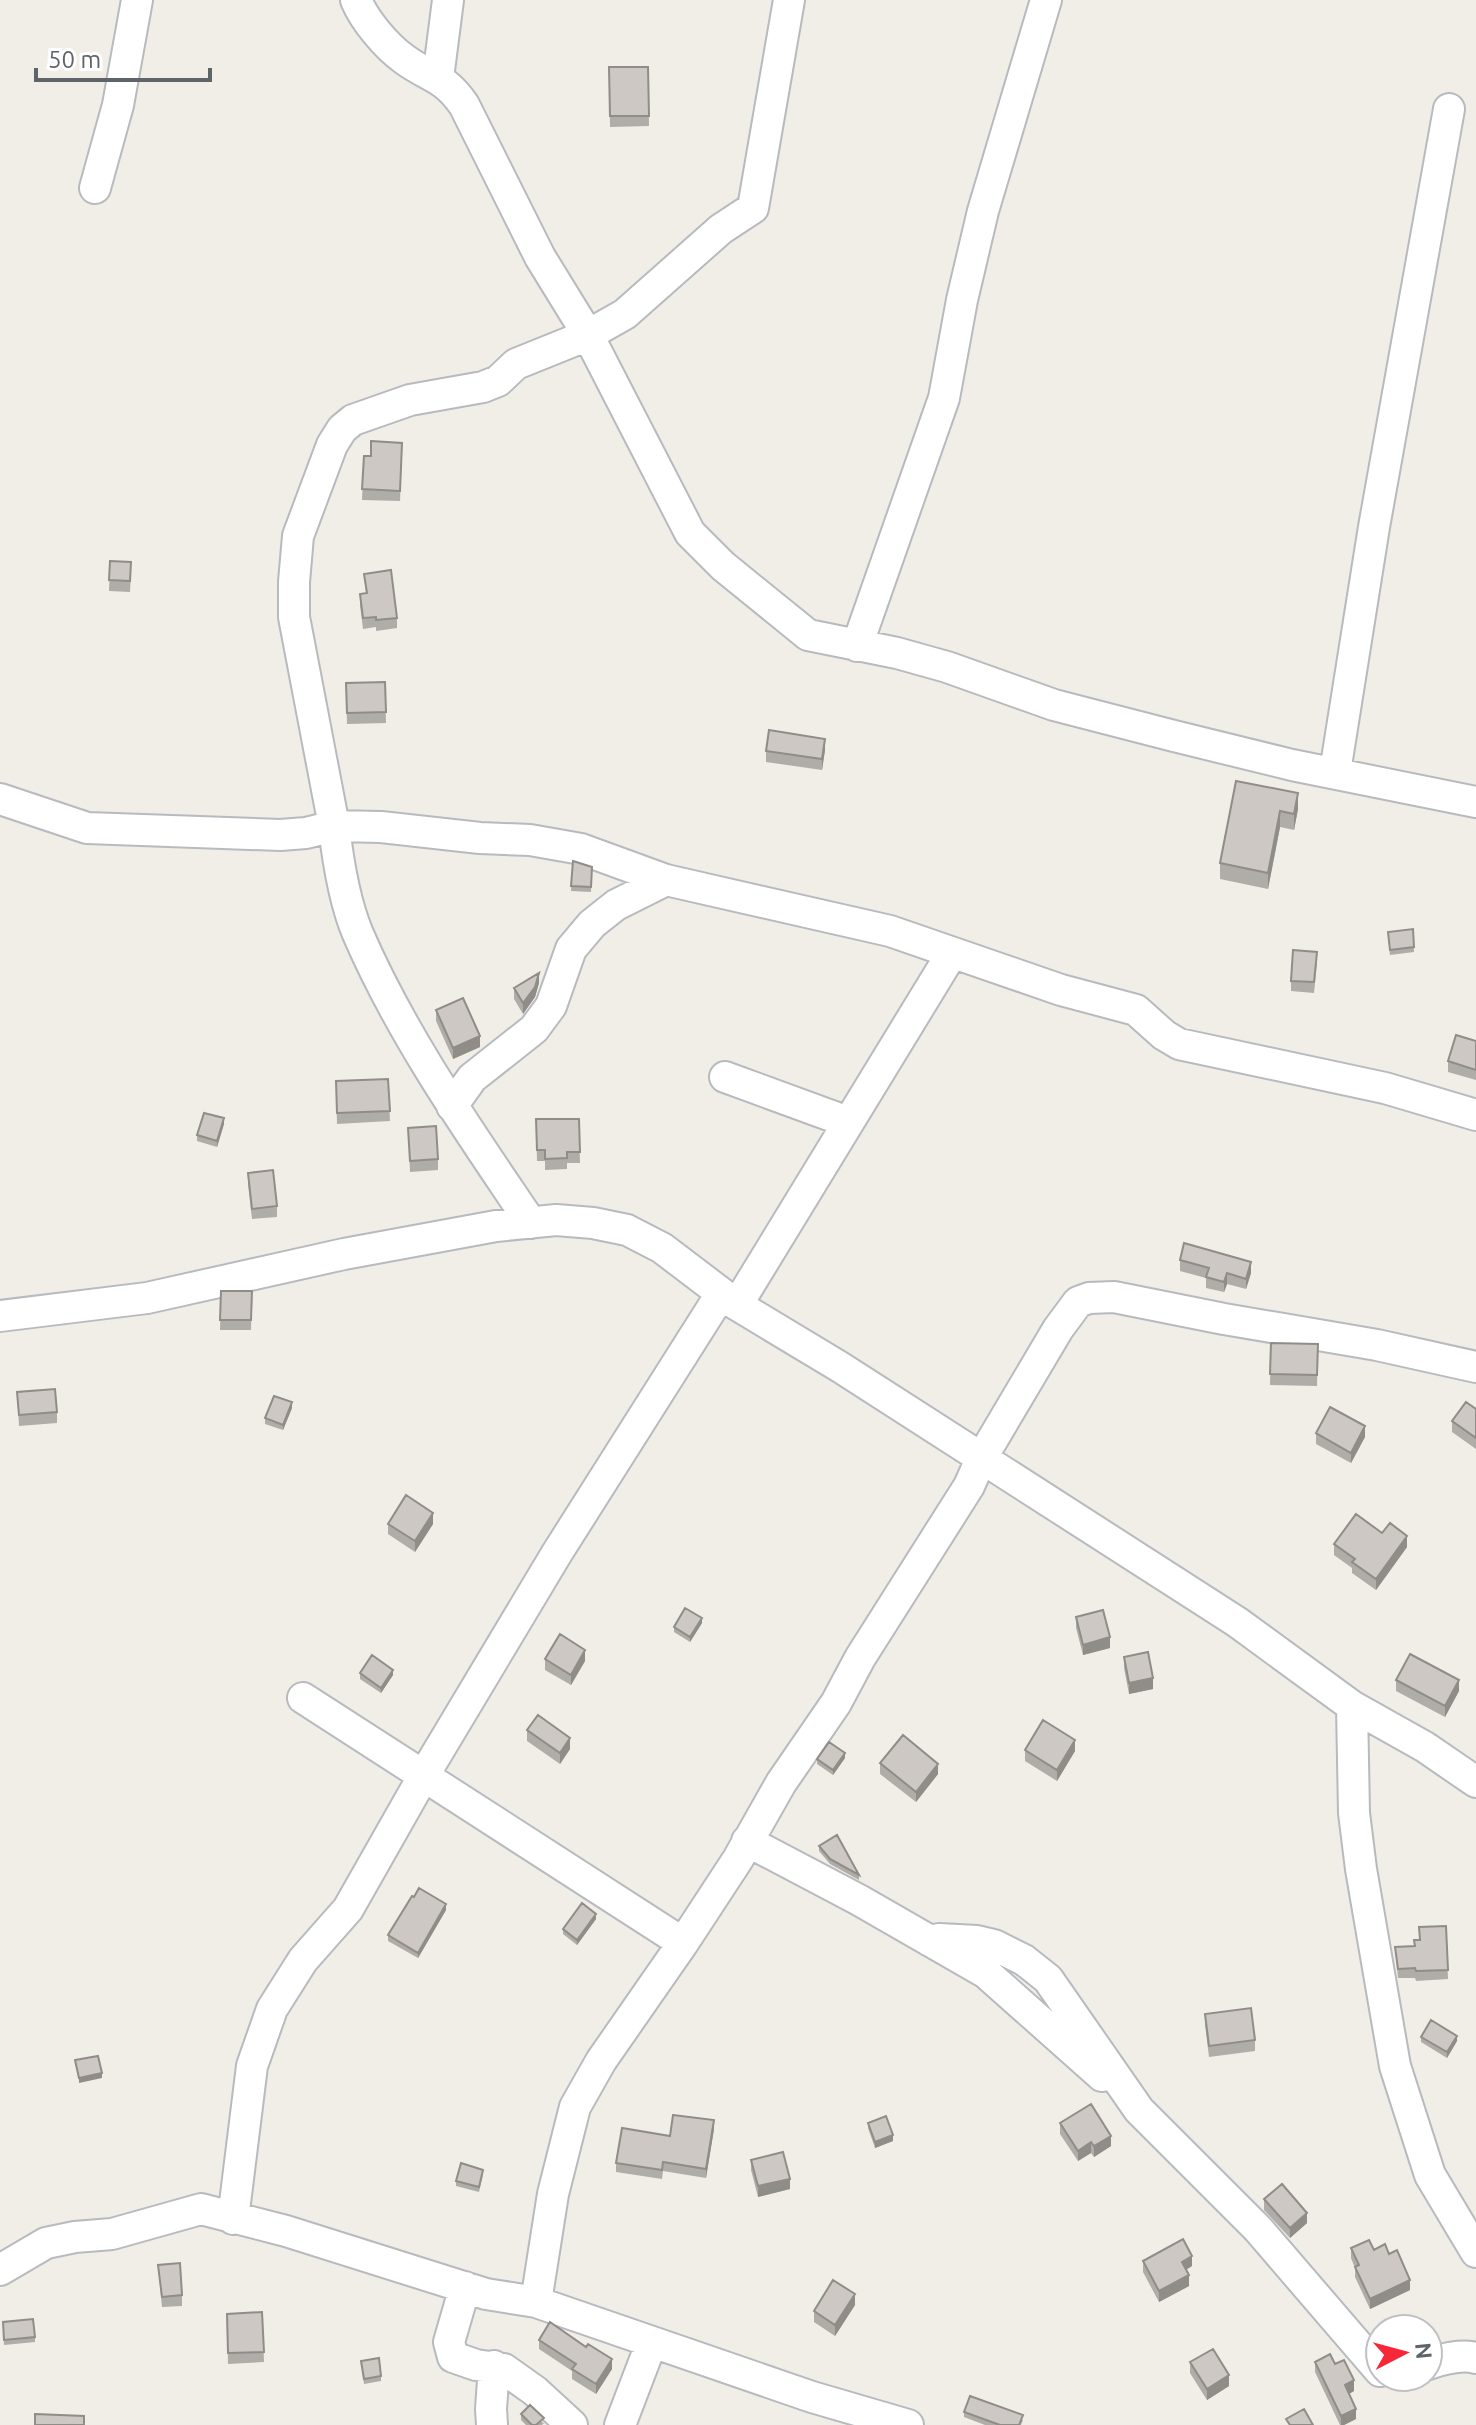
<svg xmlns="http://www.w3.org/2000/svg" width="1476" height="2425" viewBox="0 0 1476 2425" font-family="Ubuntu,sans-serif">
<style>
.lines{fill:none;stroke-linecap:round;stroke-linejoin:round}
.minor-casing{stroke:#b7babe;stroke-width:34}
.minor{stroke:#fff;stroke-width:30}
.wall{fill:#b0aca8}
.shaded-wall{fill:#908c88}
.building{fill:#cdc8c3;stroke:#908c88;stroke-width:2}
</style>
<rect width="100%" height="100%" fill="#f1ede7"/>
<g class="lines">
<defs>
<path id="minor" d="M356,0C365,21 386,46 404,59C430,78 444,76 464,105L540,257L588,335L690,533L723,566L808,635L897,653L947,667L1054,705L1174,736L1292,765L1476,802
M789,0L753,208L721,229L625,314L588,335L516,364L498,381L483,387L410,400L353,420L342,429L332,445L298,536L294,582V617L334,826L381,827L480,838L530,840L581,849L666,880L890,931L1061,990L1136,1010L1164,1035L1179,1044L1385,1088L1476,1115
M438,78L448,0
M95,188L118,105L137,0
M857,646L944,398L962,300L983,211L1046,0
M1335,772L1374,527L1449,109
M0,799L87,828L280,835L306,833L334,826C338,862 344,901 358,934C402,1036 469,1131 531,1223
M725,1077L848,1122
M452,1106L472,1078L534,1029L551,1006L571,949L592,924L616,905L666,880
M737,1305L952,953
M0,1316L147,1298L344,1254L496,1226L556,1220L593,1223L627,1230L662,1248L737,1305L840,1367L1237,1622L1352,1706L1425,1747L1476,1782
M303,1698L683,1943
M1352,1706L1354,1813L1361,1869L1395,2066L1430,2175L1476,2252
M747,1841L859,1900L986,1973L1102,2076
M930,1941L939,1939L977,1941L994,1945L1024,1960L1048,1979L1139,2110L1258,2229L1380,2371
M233,2219L252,2066L272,2009L303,1960L348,1909L424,1775L557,1553L721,1294
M0,2270L46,2243L75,2237L112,2234L201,2209L286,2231L486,2294L536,2302L812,2397L908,2425
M465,2287L449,2342L453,2357L476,2365L504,2369L535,2391L572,2425
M536,2302L553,2194L575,2107L601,2061L683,1943L738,1859L781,1783L836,1703L860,1658L969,1486L981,1459L1058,1329L1078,1302L1089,1298L1114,1297L1224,1319L1377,1345L1476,1367
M1428,2364C1443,2359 1461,2354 1476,2358
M492,2425L491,2409L494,2366
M620,2425L651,2344"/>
</defs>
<!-- minor casing -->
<use href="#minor" class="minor-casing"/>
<!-- minor -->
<use href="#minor" class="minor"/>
</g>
<!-- wall -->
<path class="wall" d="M609,67H648L649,126L610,127Z
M402,453L400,501L362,500L364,456Z
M110,561L131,572L130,592L109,591Z
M364,574L397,618V628L376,631V627L363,629L360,605V594L366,593Z
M385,682L386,723L347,724L346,683Z
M825,750L822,770L766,762V751Z
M1236,781L1298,809L1294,830L1280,827L1268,889L1220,879V863Z
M573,861L592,867L591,892L571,891Z
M1413,929L1414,952L1390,955L1388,937Z
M1317,963L1314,993L1291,991V981Z
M539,983L535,997L523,1014L514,999V988Z
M436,1010L480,1047L453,1059L436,1021Z
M1476,1041V1080L1448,1072V1061Z
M388,1079L390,1121L337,1124L336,1081Z
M536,1119H579L580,1163H567V1169L545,1170V1161H537Z
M224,1124L217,1147L197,1141V1135Z
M408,1128L438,1159V1170L410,1172Z
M248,1173L277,1206V1217L252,1219L248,1184Z
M1180,1260L1251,1273L1246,1289L1227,1284L1224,1292L1206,1288V1278L1180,1271Z
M221,1291H252L251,1330H220Z
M1271,1343L1318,1344L1317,1386L1270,1385Z
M17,1392L57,1412V1423L19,1426Z
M292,1408L283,1430L265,1424V1418Z
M1476,1409V1449L1452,1432V1421Z
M1316,1433L1365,1437L1351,1463L1316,1444Z
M388,1524H433L415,1552L388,1534Z
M1382,1533L1407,1547L1376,1590L1352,1573V1568L1334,1555V1544Z
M1076,1617L1110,1648L1083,1655L1076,1628Z
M702,1623L690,1642L674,1632V1627Z
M1124,1657L1153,1689L1129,1694L1124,1668Z
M545,1659L585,1661L571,1685L545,1670Z
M360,1673L393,1675L381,1693L360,1679Z
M1396,1680L1459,1691L1445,1717L1396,1691Z
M527,1730L570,1749L560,1764L527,1741Z
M1025,1750L1075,1751L1057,1781L1025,1761Z
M845,1758L833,1775L817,1764V1759Z
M880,1763L938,1774L916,1802L880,1774Z
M819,1846L859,1875V1880L830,1864L819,1851Z
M414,1897L446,1910L418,1958L388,1941V1935Z
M596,1919L577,1945L563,1934V1929Z
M1446,1926L1448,1979L1416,1981L1415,1978H1398L1395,1947L1415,1946L1420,1940Z
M1205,2014L1255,2040V2051L1209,2057L1205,2024Z
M1421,2037L1457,2041L1447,2058L1421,2042Z
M868,2123L893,2141L875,2148L868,2128Z
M1060,2123L1111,2146L1094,2157L1091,2153L1078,2161L1060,2134Z
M714,2129L706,2178L663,2171L662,2179L616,2172V2163L670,2136Z
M751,2160L790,2189L758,2197L751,2170Z
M483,2175L479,2192L456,2186V2181Z
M1264,2199L1307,2223L1290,2238L1264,2210Z
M1351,2248L1374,2250L1389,2254L1410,2290L1370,2309L1355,2277V2268L1351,2258Z
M1143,2261L1192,2266L1186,2270L1189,2286L1159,2302L1143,2272Z
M158,2265L182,2295V2306L162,2307Z
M855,2305L835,2336L814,2322V2311Z
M262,2312L264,2362L228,2364L227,2314Z
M3,2322L35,2337V2342L4,2345Z
M539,2340L612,2369L596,2394L572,2379V2371L539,2349Z
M361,2361L381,2376V2381L364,2384Z
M1190,2362L1229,2386L1207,2400L1190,2373Z
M1315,2362L1335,2364L1354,2391L1349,2394L1356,2419L1344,2425H1340L1315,2372Z
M964,2412L1023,2420L1021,2425H985L964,2417Z
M521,2414L544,2423L542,2425H526L521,2420Z"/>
<!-- shaded-wall -->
<path class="shaded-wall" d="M825,739V750L822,770V759Z
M1298,793V809L1294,830V814Z
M1280,811V827L1268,889V873Z
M539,973V983L535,997L523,1014V1003Z
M480,1036V1047L453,1059V1048Z
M224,1118V1124L217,1147V1141Z
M1251,1262V1273L1246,1289V1279Z
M1227,1273V1284L1224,1292V1282Z
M292,1402V1408L283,1430V1425Z
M1365,1426V1437L1351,1463V1453Z
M433,1513V1524L415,1552V1541Z
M1407,1536V1547L1376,1590V1579Z
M702,1618V1623L690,1642V1637Z
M1110,1637V1648L1083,1655V1645Z
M585,1650V1661L571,1685V1675Z
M393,1670V1675L381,1693V1688Z
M1153,1678V1689L1129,1694V1683Z
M1459,1680V1691L1445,1717V1706Z
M570,1738V1749L560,1764V1753Z
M1075,1740V1751L1057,1781V1770Z
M845,1753V1758L833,1775V1770Z
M938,1764V1774L916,1802V1792Z
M446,1904V1910L418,1958V1953Z
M596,1914V1919L577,1945V1940Z
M1457,2036V2041L1447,2058V2052Z
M102,2073V2078L79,2083V2078Z
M714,2120V2129L706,2178V2169Z
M893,2135V2141L875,2148V2142Z
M1111,2136V2146L1094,2157V2146Z
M1091,2142V2153L1078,2161V2151Z
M790,2179V2189L758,2197V2186Z
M1307,2213V2223L1290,2238V2228Z
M1192,2256V2266L1182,2272V2262Z
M1189,2275V2286L1159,2302V2291Z
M1410,2280V2290L1370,2309V2299Z
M855,2294V2305L835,2336V2325Z
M612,2359V2369L596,2394V2384Z
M1229,2375V2386L1207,2400V2389Z
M1354,2380V2391L1345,2396V2385Z
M1356,2409V2419L1344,2425H1341V2416Z"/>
<!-- building -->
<path class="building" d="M609,67H648L649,116H610Z
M371,441L402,443L400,491L362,489L364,456H371Z
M110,561L131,562L130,581L109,580Z
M391,570L397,618L376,620V617L363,618L360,594L367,593L364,574Z
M385,682L386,712L347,713L346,683Z
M769,730L825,739L822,759L766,751Z
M1236,781L1298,793L1294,814L1280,811L1268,873L1220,863Z
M573,861L592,867L591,887L571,886Z
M1413,929L1414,947L1390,950L1388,932Z
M1293,950L1317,952L1314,982L1291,981Z
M539,973L535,987L523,1003L514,988Z
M463,998L480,1036L453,1048L436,1010Z
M1456,1035L1476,1041V1070L1448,1061Z
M388,1079L390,1111L337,1113L336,1081Z
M204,1113L224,1118L217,1141L197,1135Z
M536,1119H579L580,1152H567V1158L545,1159V1150H537Z
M436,1126L438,1159L410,1161L408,1128Z
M273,1170L277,1206L252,1209L248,1173Z
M1184,1243L1251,1262L1246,1279L1227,1273L1224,1282L1206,1277L1209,1268L1180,1260Z
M221,1291H252L251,1320H220Z
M1271,1343L1318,1344L1317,1375L1270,1374Z
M55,1389L57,1412L19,1415L17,1392Z
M274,1396L292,1402L283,1425L265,1418Z
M1466,1402L1476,1409V1438L1452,1421Z
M1330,1407L1365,1426L1351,1453L1316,1433Z
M406,1495L433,1513L415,1541L388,1524Z
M1356,1514L1382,1533L1390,1523L1407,1536L1376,1579L1352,1562L1355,1559L1334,1544Z
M685,1608L702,1618L690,1637L674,1627Z
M1103,1610L1110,1637L1083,1645L1076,1617Z
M560,1634L585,1650L571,1675L545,1659Z
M1148,1652L1153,1678L1129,1683L1124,1657Z
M1410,1654L1459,1680L1445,1706L1396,1680Z
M372,1655L393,1670L381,1688L360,1673Z
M538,1715L570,1738L560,1753L527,1730Z
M1043,1720L1075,1740L1057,1770L1025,1750Z
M903,1735L938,1764L916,1792L880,1763Z
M829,1742L845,1753L833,1770L817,1759Z
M837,1835L859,1875L830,1859L819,1846Z
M419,1888L446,1904L418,1953L388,1935L412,1896L414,1897Z
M582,1903L596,1914L577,1940L563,1929Z
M1446,1926L1448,1970L1416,1971L1415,1968L1398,1969L1395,1947L1415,1946L1414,1940H1420L1419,1927Z
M1251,2008L1255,2040L1209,2046L1205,2014Z
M1431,2020L1457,2036L1447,2052L1421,2037Z
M98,2056L102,2073L79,2078L75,2060Z
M1091,2104L1111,2136L1094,2146L1091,2142L1078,2151L1060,2123Z
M673,2115L714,2120L706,2169L663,2162L662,2170L616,2163L622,2128L670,2136Z
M886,2116L893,2135L875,2142L868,2123Z
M783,2152L790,2179L758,2186L751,2160Z
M461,2163L483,2170L479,2187L456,2181Z
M1282,2184L1307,2213L1290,2228L1264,2199Z
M1183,2239L1192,2256L1182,2262L1189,2275L1159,2291L1143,2261Z
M1369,2240L1374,2250L1385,2244L1389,2254L1397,2250L1410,2280L1370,2299L1355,2267L1359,2265L1351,2248Z
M180,2263L182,2295L162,2297L158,2265Z
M833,2280L855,2294L835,2325L814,2311Z
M262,2312L264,2352L228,2353L227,2314Z
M33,2319L35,2337L4,2340L3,2322Z
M550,2322L586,2347L588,2344L612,2359L596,2384L572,2369L576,2364L539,2340Z
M1213,2349L1229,2375L1207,2389L1190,2362Z
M1330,2354L1335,2364L1344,2360L1354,2380L1345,2385L1356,2409L1341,2416L1315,2362Z
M379,2358L381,2376L364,2379L361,2361Z
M970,2396L1023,2415L1019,2425H1000L964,2412Z
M530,2405L544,2418L536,2425H532L521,2414Z
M1304,2409L1313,2425H1290L1286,2419Z
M35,2414L84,2416V2425H35Z"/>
<!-- north arrow -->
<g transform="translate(1404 2353) rotate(84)"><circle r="38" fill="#ffffff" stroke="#bfc1c3" stroke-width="2"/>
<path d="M0-6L14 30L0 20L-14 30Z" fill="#f72739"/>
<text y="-12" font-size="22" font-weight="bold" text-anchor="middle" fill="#5e6468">N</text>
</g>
<!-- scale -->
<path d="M36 68v12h174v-12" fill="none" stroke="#5e6468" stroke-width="4"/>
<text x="48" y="68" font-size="24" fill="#5e6468" stroke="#ffffff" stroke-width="6" paint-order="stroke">50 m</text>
</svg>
